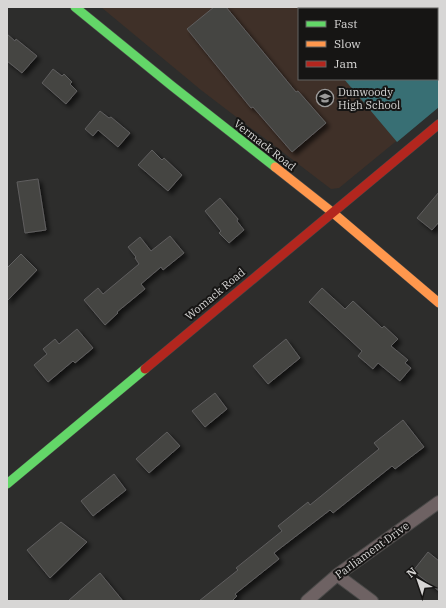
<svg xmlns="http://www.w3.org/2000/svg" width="446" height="608" viewBox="0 0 446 608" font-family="'IBM Plex Serif',serif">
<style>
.education{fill:#3f3028;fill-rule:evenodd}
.water{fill:#386f74}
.building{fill:#454443;stroke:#5f5e5e;filter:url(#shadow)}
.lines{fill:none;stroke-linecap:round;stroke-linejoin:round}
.street-casing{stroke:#484847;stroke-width:14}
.fast-casing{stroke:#484847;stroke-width:10}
.slow-casing{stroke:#484847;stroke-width:10}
.jam-casing{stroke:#484847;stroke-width:10}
.street{stroke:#6e6263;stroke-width:12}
.fast{stroke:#63d668;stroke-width:9}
.slow{stroke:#ff974d;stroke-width:9}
.jam{stroke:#b3261e;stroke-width:9}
.labels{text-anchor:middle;stroke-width:4;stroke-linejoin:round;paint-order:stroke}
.poi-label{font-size:11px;fill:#d7d6d5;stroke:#161514;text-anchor:start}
.street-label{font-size:11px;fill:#d7d6d5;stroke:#161514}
</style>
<defs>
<filter id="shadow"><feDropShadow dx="3.5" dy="3.5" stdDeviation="2" flood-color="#0009"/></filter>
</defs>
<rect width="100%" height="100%" fill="#2d2d2c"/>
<!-- education -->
<path class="education" d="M101,7H439V106L339,188L331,189L201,90ZM299,9H437V79H299Z"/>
<!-- water -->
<path class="water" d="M313,7H426L427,9H310Z
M437,20L439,23V107L397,142L344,79H437Z"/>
<!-- building -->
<path class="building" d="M214,7H226L296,92L298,91L326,123L292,152L253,107L251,108L187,29Z
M7,34L15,41L16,39L37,56L22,73L7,61Z
M53,69L62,76L64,74L72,82L70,84L77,91L66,104L42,83Z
M100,111L109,118L111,117L130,133L118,147L98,130L93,136L85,129Z
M152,150L162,160L164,158L182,175L168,191L138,165Z
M38,179L46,230L25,233L17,182Z
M439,192V222L432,230L417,218Z
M220,198L238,219L237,221L244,230L229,243L219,233L221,231L205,211Z
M170,236L184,253L163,270L161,267L141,284L145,289L117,312L118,313L105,325L84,300L98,288L103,294L139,264L135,258L136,257L128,247L140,237L151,251Z
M21,254L37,270L7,301V268Z
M322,288L345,309L353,301L382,328L384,326L398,339L391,346L408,360L405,363L411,368L400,381L378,363L373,369L358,356L362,351L309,302Z
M77,329L93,348L75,363L73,361L48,382L34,365L47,354L43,349L55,339L59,344Z
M286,339L300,358L268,384L253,366Z
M215,393L227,409L205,427L192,411Z
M403,420L424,447L395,469L392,466L333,513L330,510L274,553L279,559L235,594L237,596L232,601H199L238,570L236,568L282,531L278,526L308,502L310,505L379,449L374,443Z
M167,432L180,446L149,473L136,459Z
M114,474L126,490L93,516L81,501Z
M61,522L87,542L50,578L27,550Z
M428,552L439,561V591L413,571Z
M100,573L123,601H68Z"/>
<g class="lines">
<defs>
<path id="street" d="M337,575L372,601
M307,601L337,575L439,502"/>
<path id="fast" d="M75,7L172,86L275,167
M7,484L145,369"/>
<path id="slow" d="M275,167L332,212L439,303"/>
<path id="jam" d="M145,369L439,124"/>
</defs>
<!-- street casing -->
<use href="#street" class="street-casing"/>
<!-- fast casing -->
<use href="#fast" class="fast-casing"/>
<!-- slow casing -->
<use href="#slow" class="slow-casing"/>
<!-- jam casing -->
<use href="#jam" class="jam-casing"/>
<!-- street -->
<use href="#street" class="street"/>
<!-- fast -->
<use href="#fast" class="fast"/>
<!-- slow -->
<use href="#slow" class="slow"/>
<!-- jam -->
<use href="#jam" class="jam"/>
</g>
<!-- icons -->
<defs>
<symbol id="school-ring" viewBox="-11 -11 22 22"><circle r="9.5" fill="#161514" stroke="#9c9b9a" stroke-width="1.5"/><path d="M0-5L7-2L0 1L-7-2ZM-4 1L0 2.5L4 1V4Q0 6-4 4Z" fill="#9c9b9a"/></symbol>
</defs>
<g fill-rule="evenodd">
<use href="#school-ring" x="315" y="88" width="20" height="20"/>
</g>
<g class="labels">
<!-- poi labels -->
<g class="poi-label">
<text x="338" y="96">Dunwoody<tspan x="338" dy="13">High School</tspan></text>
</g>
<!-- street labels -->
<g class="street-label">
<text transform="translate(265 145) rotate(38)" y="4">Vermack Road</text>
<text transform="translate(215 294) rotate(-40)" y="4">Womack Road</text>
<text transform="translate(372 550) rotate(-36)" y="4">Parliament Drive</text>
</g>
</g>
<!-- border -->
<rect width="446" height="608" fill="none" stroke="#d7d6d5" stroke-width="16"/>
<!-- legend -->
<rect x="298" y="8" width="140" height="72" fill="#161514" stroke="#636261"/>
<rect x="306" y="21" width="20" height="6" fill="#63d668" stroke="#636261"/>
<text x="334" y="28" font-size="12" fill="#d7d6d5">Fast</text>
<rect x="306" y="41" width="20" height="6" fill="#ff974d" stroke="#636261"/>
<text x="334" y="48" font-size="12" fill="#d7d6d5">Slow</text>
<rect x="306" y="61" width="20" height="6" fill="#b3261e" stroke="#636261"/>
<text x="334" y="68" font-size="12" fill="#d7d6d5">Jam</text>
<!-- north arrow -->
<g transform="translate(418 580) rotate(320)" stroke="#161514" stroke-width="3" paint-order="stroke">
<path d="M0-3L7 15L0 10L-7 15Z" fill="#d7d6d5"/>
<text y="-6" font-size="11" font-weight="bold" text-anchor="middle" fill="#d7d6d5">N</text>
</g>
</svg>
